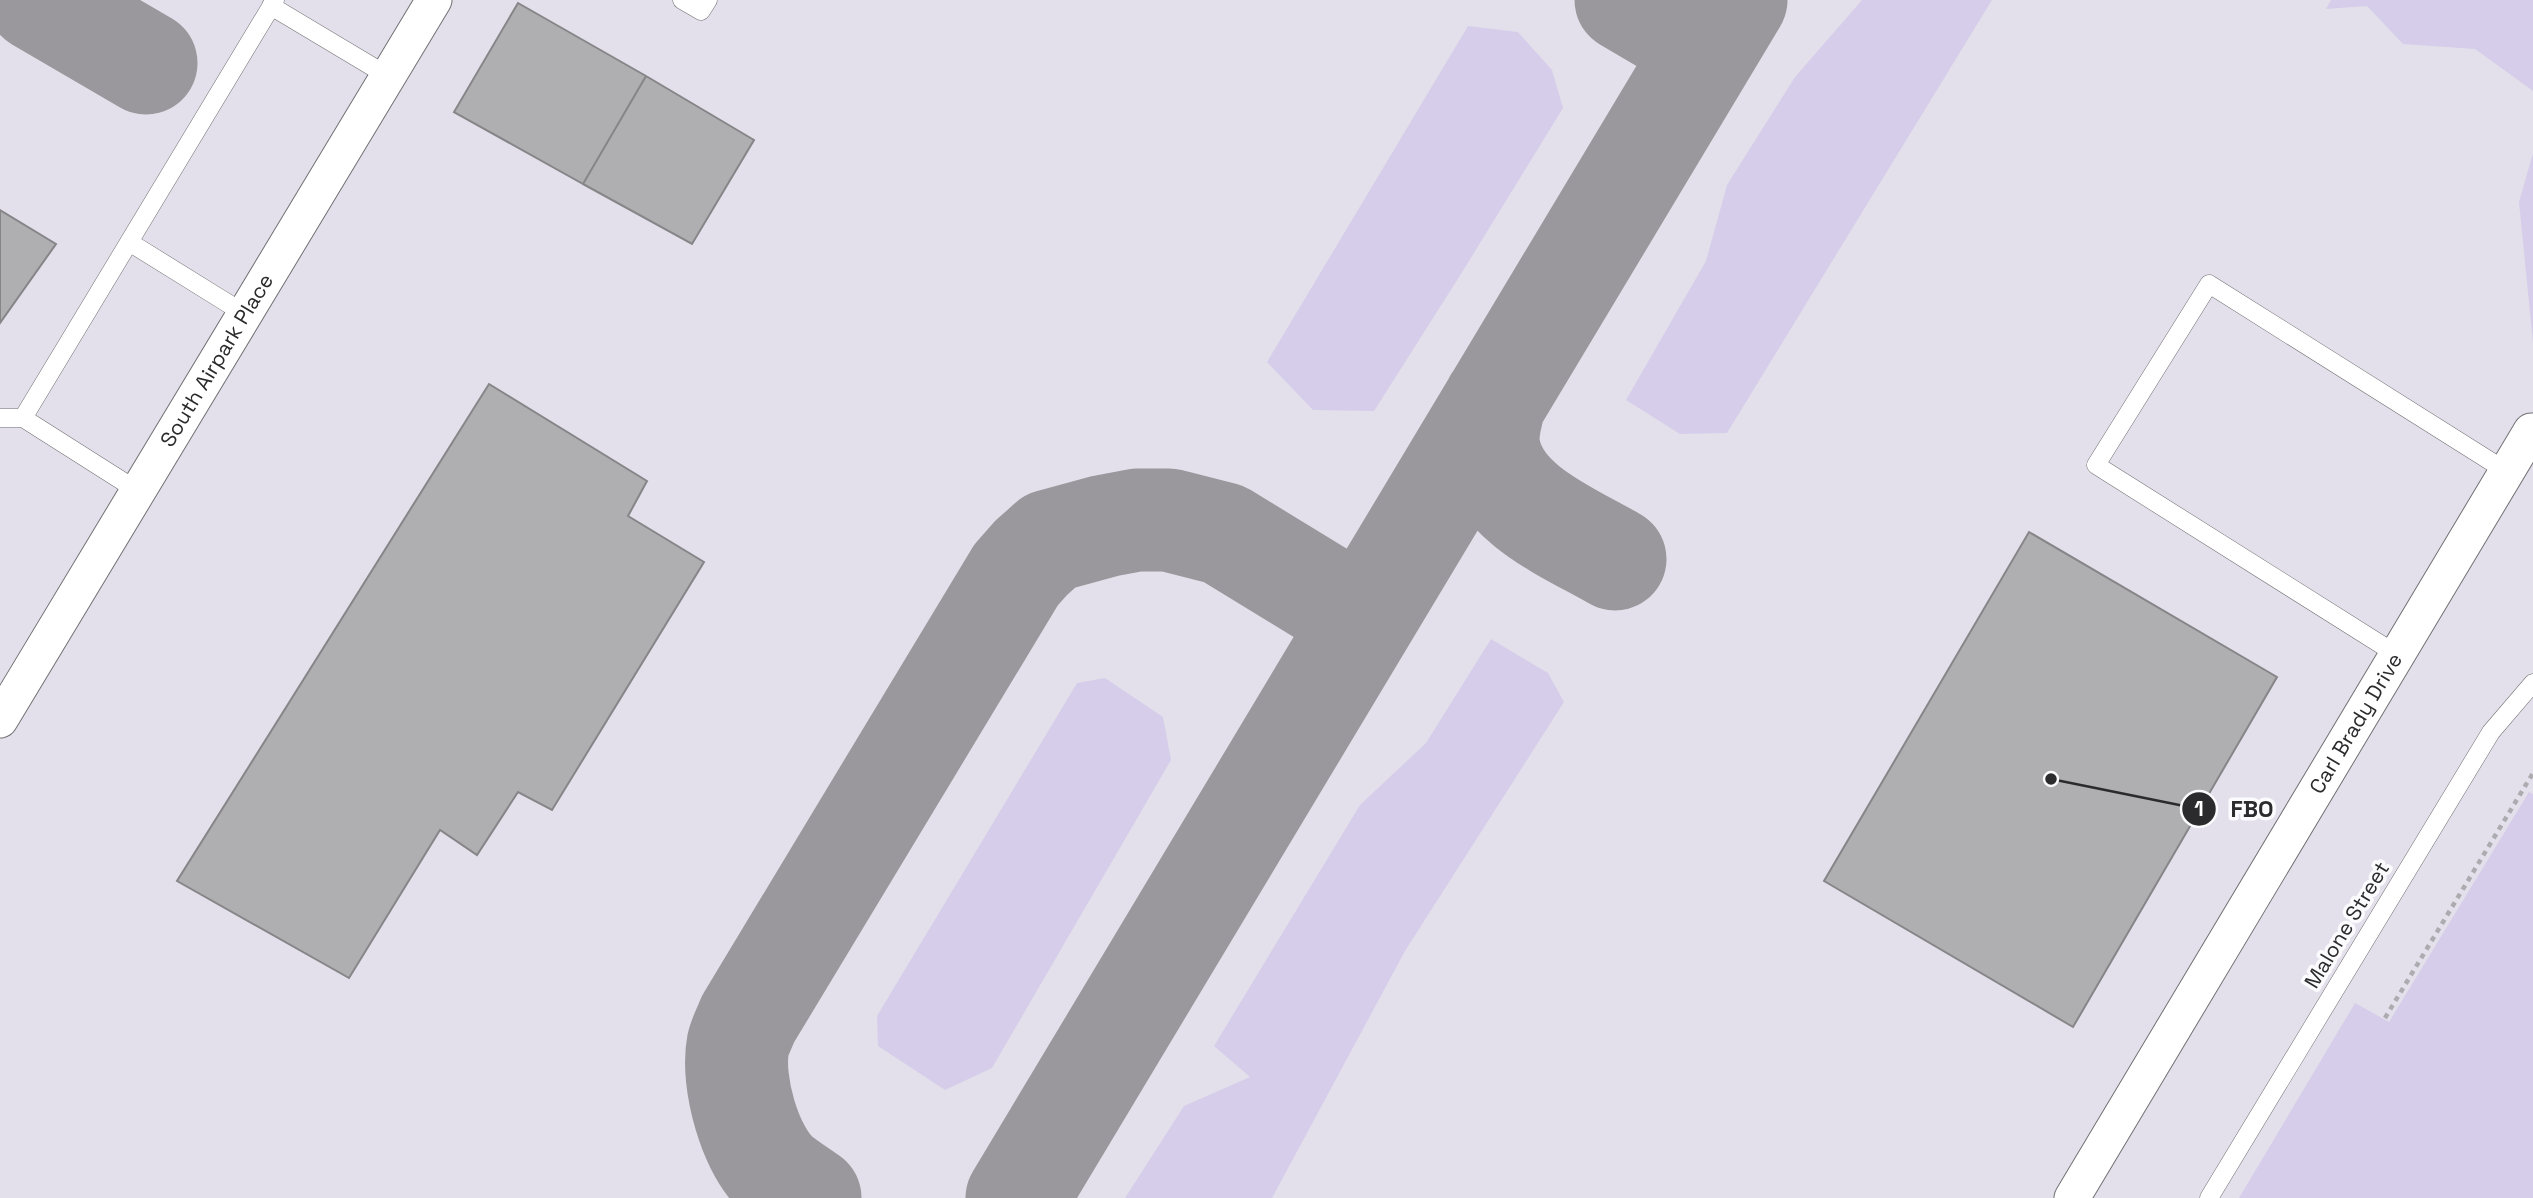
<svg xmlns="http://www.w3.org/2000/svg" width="2533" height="1198" viewBox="0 0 2533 1198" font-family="'Space Grotesk',sans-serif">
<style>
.built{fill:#e3e0eb}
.green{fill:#d6cdea}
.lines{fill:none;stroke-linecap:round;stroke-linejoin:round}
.taxiway{stroke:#9a989c;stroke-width:103}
.building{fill:#afaeb1;stroke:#868588;stroke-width:2}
.lane-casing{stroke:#727174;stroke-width:19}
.street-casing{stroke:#727174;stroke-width:37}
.path{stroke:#acabaf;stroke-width:4.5;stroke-dasharray:5 5;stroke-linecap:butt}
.lane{stroke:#fff;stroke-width:18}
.street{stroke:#fff;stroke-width:35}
.labels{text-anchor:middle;stroke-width:7;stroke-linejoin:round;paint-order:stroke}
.street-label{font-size:21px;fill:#2b2a2c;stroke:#fbfafd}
.leader{fill:none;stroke:#2b2a2c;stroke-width:2.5}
.callout-dot{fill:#2b2a2c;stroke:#fbfafd;stroke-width:2.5}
.mark-label{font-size:21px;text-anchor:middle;font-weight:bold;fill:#fff}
.callout-label{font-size:23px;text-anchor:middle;font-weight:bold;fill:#2b2a2c;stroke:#fbfafd;stroke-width:7;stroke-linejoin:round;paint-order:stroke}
</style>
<rect width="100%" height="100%" fill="#edecf0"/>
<!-- built -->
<path class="built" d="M0,0H2533V1198H0Z"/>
<!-- green -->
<path class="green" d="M1862,0H1992L1727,433L1680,434L1626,400L1706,261L1727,185L1795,77Z
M2331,0H2533V91L2475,49L2403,44L2367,6L2326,9Z
M1468,26L1518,32L1552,70L1563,108L1461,274L1374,411L1313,410L1267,362Z
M2533,153V343L2519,202Z
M1491,639L1548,673L1564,702L1405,951L1272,1198H1125L1184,1106L1250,1077L1214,1046L1360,805L1426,743Z
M1105,678L1163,717L1171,760L992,1068L945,1090L878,1046L877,1016L1077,683Z
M2529,792L2533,794V1198H2239L2355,1003L2389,1022Z"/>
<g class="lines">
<!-- taxiway -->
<path class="taxiway" d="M38,0L146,63
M1626,0L1706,47
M1495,401C1491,416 1486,433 1489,449C1499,505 1570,533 1615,559
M810,1198C800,1191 789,1184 779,1176C750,1151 731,1082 738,1045C740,1036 745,1027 748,1019L1016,575L1031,558L1050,541L1105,526L1137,520H1169L1224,534L1363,619
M1017,1198L1736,0"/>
</g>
<!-- building -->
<path class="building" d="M518,3L646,76L583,184L454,112Z
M646,76L754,140L692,244L583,184Z
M0,210L56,244L0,323Z
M489,384L647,481L628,516L704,562L552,810L518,792L477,855L440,830L349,978L177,881Z
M2029,532L2277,677L2073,1027L1824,881Z"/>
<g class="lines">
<defs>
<path id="lane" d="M682,0L701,11L708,0
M271,6L388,76
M129,242L245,314
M0,418H23L275,0
M23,418L138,491
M2396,654L2096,465L2209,284L2506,471
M2209,1198L2491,732L2533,683"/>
<g id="street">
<path id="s1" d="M0,720L434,0"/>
<path id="s2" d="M2072,1198L2531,431"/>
</g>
</defs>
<!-- lane casing -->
<use href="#lane" class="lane-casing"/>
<!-- street casing -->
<use href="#street" class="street-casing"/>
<!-- path -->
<path class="path" d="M2385,1018L2533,773"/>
<!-- lane -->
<use href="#lane" class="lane"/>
<!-- street -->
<use href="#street" class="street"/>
</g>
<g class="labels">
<!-- street labels -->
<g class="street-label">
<text dy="7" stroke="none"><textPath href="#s1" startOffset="420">South Airpark Place</textPath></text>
<text dy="7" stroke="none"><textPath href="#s2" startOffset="553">Carl Brady Drive</textPath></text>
<text transform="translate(2347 925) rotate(-59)" y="7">Malone Street</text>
</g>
</g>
<!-- callouts -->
<path class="leader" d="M2051 779L2199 809"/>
<g class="callout-dot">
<circle cx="2051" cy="779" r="7"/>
<circle cx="2199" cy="809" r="18"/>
</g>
<g class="mark-label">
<text x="2199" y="816">1</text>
</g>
<g class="callout-label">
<text x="2252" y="817">FBO</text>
</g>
</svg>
